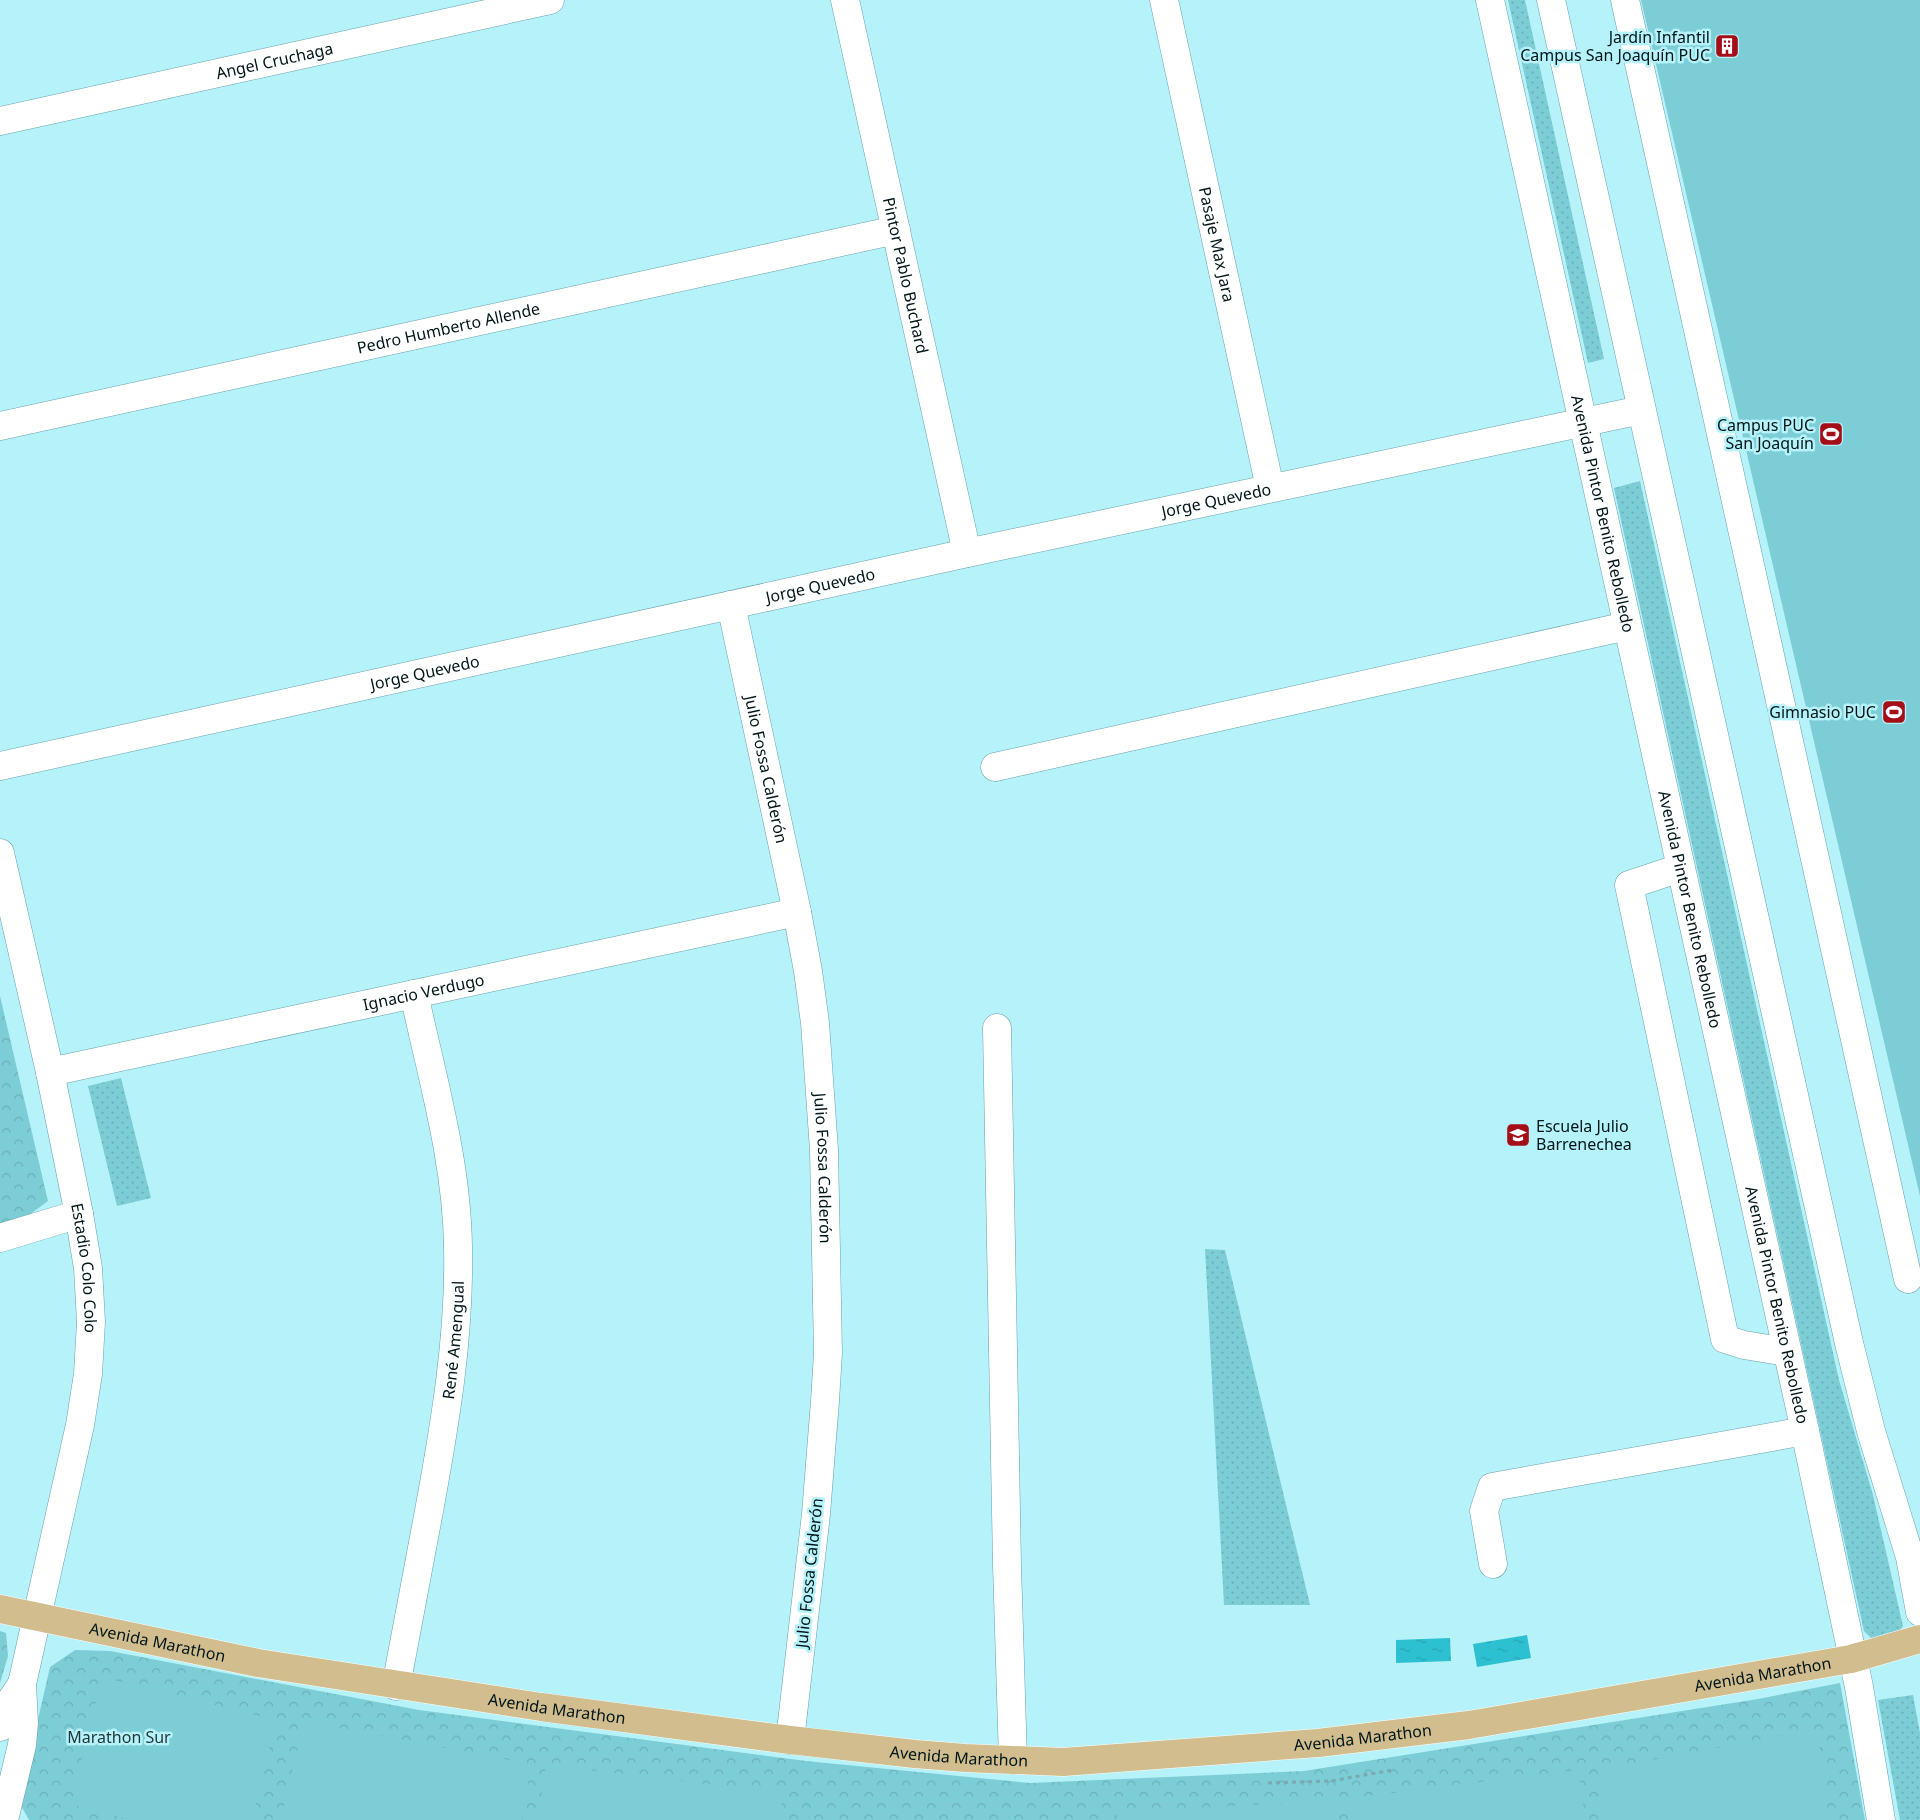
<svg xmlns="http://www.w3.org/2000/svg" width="1920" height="1820" viewBox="0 0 1920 1820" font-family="'Noto Sans',sans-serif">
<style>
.grass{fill:url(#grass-dots)}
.park{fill:url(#park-crowns)}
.pitch{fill:#7dcdd7}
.water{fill:url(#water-ripples)}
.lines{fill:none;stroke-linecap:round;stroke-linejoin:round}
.minor-casing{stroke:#68a1a9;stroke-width:29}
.major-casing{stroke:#fff;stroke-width:29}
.path{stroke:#7aa9af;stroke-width:3;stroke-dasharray:4 4;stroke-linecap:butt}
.minor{stroke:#fff;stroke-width:28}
.major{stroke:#d1bd8e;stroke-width:28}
.labels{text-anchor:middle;stroke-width:5;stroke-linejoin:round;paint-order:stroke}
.poi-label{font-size:16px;fill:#001518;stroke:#b6f2fa;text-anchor:end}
.street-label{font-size:16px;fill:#001518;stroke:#b6f2fa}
.park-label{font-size:16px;fill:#21383b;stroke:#b6f2fa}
</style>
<defs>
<pattern id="grass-dots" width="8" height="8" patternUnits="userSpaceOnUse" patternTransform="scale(1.25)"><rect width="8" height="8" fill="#7dcdd7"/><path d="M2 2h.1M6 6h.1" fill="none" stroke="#6aafb8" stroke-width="1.8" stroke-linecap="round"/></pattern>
<pattern id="park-crowns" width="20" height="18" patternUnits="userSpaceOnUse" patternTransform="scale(1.25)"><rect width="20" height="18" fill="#7dcdd7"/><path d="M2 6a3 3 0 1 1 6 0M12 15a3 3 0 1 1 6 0" fill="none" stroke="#6aafb8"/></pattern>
<pattern id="water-ripples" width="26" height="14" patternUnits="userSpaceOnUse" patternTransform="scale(1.25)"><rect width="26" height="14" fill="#2dc0d0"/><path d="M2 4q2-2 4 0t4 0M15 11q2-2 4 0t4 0" fill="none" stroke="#26a4b2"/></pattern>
</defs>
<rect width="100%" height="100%" fill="#b6f2fa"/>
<!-- grass -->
<path class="grass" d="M1508,0H1525L1604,359L1588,363Z
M1640,481L1839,1380L1873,1495L1903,1626L1897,1634L1872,1639L1864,1631L1614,488Z
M121,1078L151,1198L117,1206L88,1086Z
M1205,1249L1225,1250L1310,1605H1224Z
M1913,1695L1920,1733V1820H1900L1878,1700Z"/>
<!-- park -->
<path class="park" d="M0,996L48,1201L14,1226L0,1230Z
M0,1631L6,1633L8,1656L0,1683Z
M75,1650L110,1651L419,1710L806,1761L1030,1783L1304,1771L1758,1699L1840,1683L1865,1820H29L19,1802L50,1667Z"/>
<!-- pitch -->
<path class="pitch" d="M1641,0H1920V1196Z
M102,1677L276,1720L252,1820H132L71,1804Z
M304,1721L531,1764L522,1820H281Z
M1817,1729L1829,1820H1603L1598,1770Z
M546,1765L783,1793L780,1820H538Z
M1578,1770L1585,1820H1354L1351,1798Z
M1336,1800L1338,1820H1118L1117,1813Z"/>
<!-- water -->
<path class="water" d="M1527,1635L1531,1658L1477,1667L1473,1644Z
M1450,1638L1451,1661L1396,1663V1640Z"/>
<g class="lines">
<defs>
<g id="minor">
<path id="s1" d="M845,0L967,553"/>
<path id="s2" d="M1164,0L1270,488"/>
<path id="s3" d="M1490,0L1805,1431L1859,1687L1881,1820"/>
<path d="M1551,0L1849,1343L1871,1431L1910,1557L1920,1612"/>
<path d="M1625,0L1908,1279"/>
<path id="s4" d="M0,121L550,0"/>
<path id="s5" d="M0,426L896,230"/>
<path id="s6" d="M731,605L797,912L808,971L815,1023L824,1150L828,1353L825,1401L816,1514L790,1740"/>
<path id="s7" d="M0,766L967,553L1641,410"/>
<path d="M995,767L1627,626"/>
<path id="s8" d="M0,853L50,1072L79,1214L88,1268L91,1322L88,1374L80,1425L22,1684L24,1723L22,1745L4,1820"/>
<path d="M1680,868L1629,885L1725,1339L1744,1345L1787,1352"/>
<path d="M997,1028L1007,1565L1013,1760"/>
<path id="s9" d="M50,1072L797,912"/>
<path d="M0,1238L79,1214"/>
<path d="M1493,1564L1484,1511L1492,1487L1805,1431"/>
<path id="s10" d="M396,1686C407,1627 418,1569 429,1511C445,1424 460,1336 458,1247C457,1162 432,1077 414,994"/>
<path d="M0,1727L12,1699L22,1684"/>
</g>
<g id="major">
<path id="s11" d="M0,1609L258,1663L541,1707L790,1740L915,1754L965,1758L1063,1762L1318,1743L1469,1725L1851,1659L1920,1639"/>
</g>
</defs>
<!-- minor casing -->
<use href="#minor" class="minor-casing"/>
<!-- major casing -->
<use href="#major" class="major-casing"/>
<!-- path -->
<path class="path" d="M1268,1783L1331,1781L1393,1770"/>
<!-- minor -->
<use href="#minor" class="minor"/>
<!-- major -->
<use href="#major" class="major"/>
</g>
<!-- icons -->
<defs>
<symbol id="building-square" viewBox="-11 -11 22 22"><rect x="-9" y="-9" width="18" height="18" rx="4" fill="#a50e18" stroke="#b6f2fa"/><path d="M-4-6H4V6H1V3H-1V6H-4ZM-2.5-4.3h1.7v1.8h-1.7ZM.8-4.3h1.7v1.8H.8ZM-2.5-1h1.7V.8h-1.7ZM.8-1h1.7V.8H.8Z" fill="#fff"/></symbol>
<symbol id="stadium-square" viewBox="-11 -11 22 22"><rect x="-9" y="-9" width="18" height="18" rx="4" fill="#a50e18" stroke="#b6f2fa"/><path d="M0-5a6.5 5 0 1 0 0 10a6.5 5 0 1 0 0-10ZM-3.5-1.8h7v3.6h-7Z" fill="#fff"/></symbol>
<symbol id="school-square" viewBox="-11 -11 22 22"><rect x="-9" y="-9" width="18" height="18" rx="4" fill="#a50e18" stroke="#b6f2fa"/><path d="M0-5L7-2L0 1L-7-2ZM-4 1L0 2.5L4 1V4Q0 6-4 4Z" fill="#fff"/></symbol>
</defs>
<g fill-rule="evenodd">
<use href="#building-square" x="1713" y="32" width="28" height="28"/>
<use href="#stadium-square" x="1817" y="420" width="28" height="28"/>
<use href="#stadium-square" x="1880" y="698" width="28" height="28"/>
<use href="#school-square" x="1504" y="1121" width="28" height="28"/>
</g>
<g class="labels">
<!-- poi labels -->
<g class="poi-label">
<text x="1710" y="43">Jardín Infantil<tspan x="1710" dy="18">Campus San Joaquín PUC</tspan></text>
<text x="1814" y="431">Campus PUC<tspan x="1814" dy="18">San Joaquín</tspan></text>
<text x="1876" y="718">Gimnasio PUC</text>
<text x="1536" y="1132" text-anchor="start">Escuela Julio<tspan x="1536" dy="18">Barrenechea</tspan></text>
</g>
<!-- street labels -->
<g class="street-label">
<text dy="6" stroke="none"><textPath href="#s4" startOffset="281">Angel Cruchaga</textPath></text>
<text dy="6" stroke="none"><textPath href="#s2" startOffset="250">Pasaje Max Jara</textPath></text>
<text dy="6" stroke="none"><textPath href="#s1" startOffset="282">Pintor Pablo Buchard</textPath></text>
<text dy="6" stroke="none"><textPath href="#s5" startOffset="459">Pedro Humberto Allende</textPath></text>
<text dy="6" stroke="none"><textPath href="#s7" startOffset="1245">Jorge Quevedo</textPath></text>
<text dy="6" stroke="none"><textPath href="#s3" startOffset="526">Avenida Pintor Benito Rebolledo</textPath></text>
<text dy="6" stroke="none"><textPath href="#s7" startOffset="840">Jorge Quevedo</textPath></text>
<text dy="6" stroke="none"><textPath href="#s7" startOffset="435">Jorge Quevedo</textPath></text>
<text dy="6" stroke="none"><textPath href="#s6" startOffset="168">Julio Fossa Calderón</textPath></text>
<text dy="6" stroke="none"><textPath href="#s3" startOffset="931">Avenida Pintor Benito Rebolledo</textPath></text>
<text dy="6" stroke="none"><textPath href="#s9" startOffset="382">Ignacio Verdugo</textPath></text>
<text dy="6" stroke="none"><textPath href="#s6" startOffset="572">Julio Fossa Calderón</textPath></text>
<text dy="6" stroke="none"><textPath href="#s8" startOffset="424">Estadio Colo Colo</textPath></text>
<text dy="6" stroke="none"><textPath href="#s3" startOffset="1336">Avenida Pintor Benito Rebolledo</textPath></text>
<text dy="6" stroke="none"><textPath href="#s10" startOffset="351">René Amengual</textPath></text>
<text transform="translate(809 1573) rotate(-84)" y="6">Julio Fossa Calderón</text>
<text dy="6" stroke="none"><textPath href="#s11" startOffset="161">Avenida Marathon</textPath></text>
<text dy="6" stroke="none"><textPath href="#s11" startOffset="1781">Avenida Marathon</textPath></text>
<text dy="6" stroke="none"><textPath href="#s11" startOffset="566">Avenida Marathon</textPath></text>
<text dy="6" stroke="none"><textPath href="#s11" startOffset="1376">Avenida Marathon</textPath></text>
<text dy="6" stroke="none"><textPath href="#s11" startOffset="971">Avenida Marathon</textPath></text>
</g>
<!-- park labels -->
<g class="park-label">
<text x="119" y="1743">Marathon Sur</text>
</g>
</g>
</svg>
